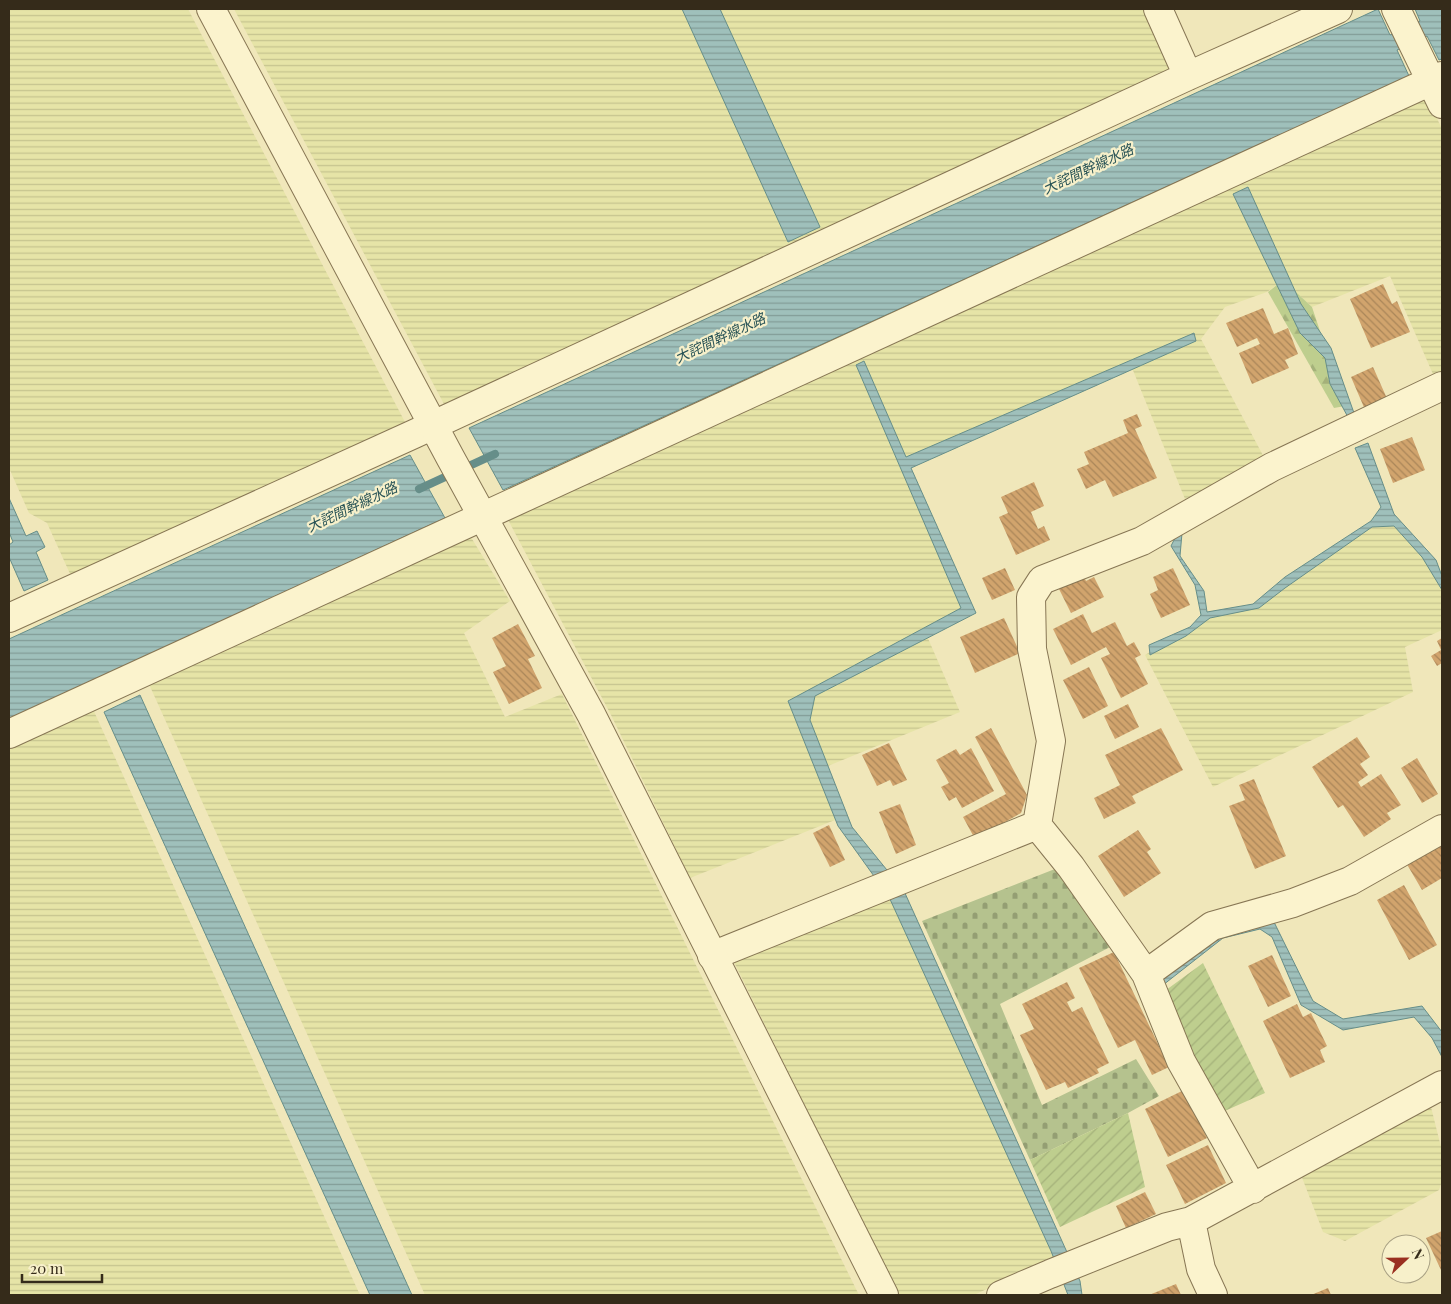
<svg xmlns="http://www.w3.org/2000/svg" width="1451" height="1304" viewBox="0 0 1451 1304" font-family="'Playfair Display','Noto Sans JP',serif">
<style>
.farmland{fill:url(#farmland-rules)}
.forest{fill:url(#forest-firs)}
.cemetery{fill:url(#cemetery-stones)}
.garden{fill:url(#garden-furrows)}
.water{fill:url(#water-rules);stroke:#668e89}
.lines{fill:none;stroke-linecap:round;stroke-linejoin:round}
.stream{stroke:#668e89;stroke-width:8}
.building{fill:url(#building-back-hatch)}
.minor-casing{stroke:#877654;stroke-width:30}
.tertiary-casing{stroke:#877654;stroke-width:30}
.minor{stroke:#fbf3cd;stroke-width:28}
.tertiary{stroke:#fbf3cd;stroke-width:28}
.labels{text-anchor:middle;stroke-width:4.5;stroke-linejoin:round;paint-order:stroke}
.water-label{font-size:14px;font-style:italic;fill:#285356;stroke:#f7f0ca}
</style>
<defs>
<pattern id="farmland-rules" width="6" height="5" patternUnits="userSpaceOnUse" patternTransform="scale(1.25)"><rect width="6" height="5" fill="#e6e4a7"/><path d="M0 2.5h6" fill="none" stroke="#c6c48f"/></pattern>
<pattern id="forest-firs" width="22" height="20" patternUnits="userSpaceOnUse" patternTransform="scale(1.25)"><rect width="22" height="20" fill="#bece8e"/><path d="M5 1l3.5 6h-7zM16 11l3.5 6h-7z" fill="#a4b17a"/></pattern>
<pattern id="cemetery-stones" width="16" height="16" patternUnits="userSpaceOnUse" patternTransform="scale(1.25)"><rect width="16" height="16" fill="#b5c28e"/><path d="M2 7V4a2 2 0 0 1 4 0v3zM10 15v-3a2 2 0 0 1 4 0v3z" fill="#949e73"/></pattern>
<pattern id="garden-furrows" width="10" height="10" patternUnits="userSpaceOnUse" patternTransform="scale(1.25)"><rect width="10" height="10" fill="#bece8e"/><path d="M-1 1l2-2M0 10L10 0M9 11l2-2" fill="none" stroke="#a4b17a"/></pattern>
<pattern id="water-rules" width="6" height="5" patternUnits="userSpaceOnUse" patternTransform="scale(1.25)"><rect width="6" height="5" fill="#9fc0bb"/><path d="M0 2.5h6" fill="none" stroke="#829c97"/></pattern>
<pattern id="building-back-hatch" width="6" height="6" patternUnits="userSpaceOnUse" patternTransform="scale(1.25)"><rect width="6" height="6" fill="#d1a46d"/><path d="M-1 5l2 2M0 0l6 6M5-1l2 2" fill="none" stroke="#aa8659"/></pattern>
</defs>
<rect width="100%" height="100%" fill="#f0e7ba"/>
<!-- farmland -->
<path class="farmland" d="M9,9H188L405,422L71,576L47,523L29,513L9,468Z
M234,9H1144L1172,69L445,406Z
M1425,93L1442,129V378L1436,381L1390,276L1312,307L1283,280L1267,292L1225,307L1201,339L1266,461L1185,499L1130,363L904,465L969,614L927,636L960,712L823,768L840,818L690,878L611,715L506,516Z
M1386,513L1429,559L1442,590V630L1405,647L1413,692L1213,787L1145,655L1207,617L1256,606Z
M469,534L510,601L464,633L505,717L562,694L859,1295H425L148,682Z
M92,707L360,1295H9V746Z
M894,891L1058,1256L974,1295H898L733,960Z
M1431,1107L1442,1151V1181L1439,1190L1345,1241L1323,1232L1301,1175Z"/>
<!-- forest -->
<path class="forest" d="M1283,280L1312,307L1345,406L1334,408L1268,292Z"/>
<!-- cemetery -->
<path class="cemetery" d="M1060,867L1114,945L1000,1004L1042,1105L1136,1059L1159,1096L1128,1113L1030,1160L922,921Z"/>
<!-- garden -->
<path class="garden" d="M1203,963L1265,1093L1218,1114L1162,993Z
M1128,1113L1145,1187L1060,1227L1030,1160Z"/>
<!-- water -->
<path class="water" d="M682,9H720L820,227L788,242Z
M1378,9L1390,35L1420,21L1415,9H1442V59L1439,60L1427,36L1397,50L1409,76L503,490L469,428Z
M1248,187L1301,304L1331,348L1354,413L1349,419L1330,384L1325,358L1300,333L1233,194Z
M1194,333L1196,341L911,468L976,613L815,696L810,720L852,827L904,891L1080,1281L1082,1295H1068L1051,1251L889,897L838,826L788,701L961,608L856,365L864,361L906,457Z
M1368,443L1394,514L1436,560L1442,576V590L1422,557L1394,526L1372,527L1285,588L1259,608L1210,618L1186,636L1150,655L1149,645L1190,627L1201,615L1195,585L1171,546L1177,534L1182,533L1180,556L1204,591L1207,612L1253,604L1285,577L1371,521L1381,507L1355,448Z
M410,455L445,518L9,719V639Z
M9,498L26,536L37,531L45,547L36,552L48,580L24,591L9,557V545L13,542L9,532Z
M140,695L412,1295H370L104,712Z
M1272,918L1313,1001L1343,1019L1422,1006L1442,1032V1057L1432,1038L1414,1017L1343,1030L1301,1005L1272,937L1260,929L1223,938L1163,985L1158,978L1221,932Z"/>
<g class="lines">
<!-- stream -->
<path class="stream" d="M419,489L495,454"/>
</g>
<!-- building -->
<path class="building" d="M1383,284L1392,304L1397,301L1410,332L1371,348L1350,299Z
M1263,308L1274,334L1288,328L1298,354L1285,360L1289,368L1252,384L1239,353L1260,344L1257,338L1237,347L1226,323Z
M1373,367L1389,403L1366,412L1351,377Z
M1137,414L1142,426L1135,429L1157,478L1113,497L1105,480L1086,489L1077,469L1089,464L1084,452L1128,433L1123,420Z
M1412,437L1425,470L1393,483L1380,449Z
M1034,482L1044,506L1031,512L1038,529L1044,526L1050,540L1016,555L999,517L1008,513L1001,497Z
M1005,568L1015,590L992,600L982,578Z
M1173,568L1190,605L1161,618L1150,594L1158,590L1153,577Z
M1083,575L1086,581L1094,577L1104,597L1071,613L1058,587Z
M1083,614L1092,633L1115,622L1127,646L1134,642L1141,655L1135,658L1148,684L1121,698L1101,658L1110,654L1106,647L1071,665L1053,629Z
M1004,618L1020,653L975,673L960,637Z
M518,624L535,656L528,659L542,688L509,704L493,672L506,666L492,638Z
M1442,638V663L1437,666L1431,656L1441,650L1437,641Z
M1089,667L1108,706L1083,719L1063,680Z
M1128,704L1139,727L1115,739L1104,716Z
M991,728L1027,795L1021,813L975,839L963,817L1006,794L975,737Z
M1161,728L1183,770L1132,796L1136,803L1104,819L1094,798L1120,785L1105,755Z
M1357,737L1370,757L1360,764L1368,775L1358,782L1361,787L1381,774L1401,805L1387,813L1391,819L1364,837L1343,805L1338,808L1312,767Z
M889,743L907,780L893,786L890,780L877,786L862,755Z
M971,748L994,791L962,808L956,797L949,801L941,787L949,783L936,760L956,749L960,755Z
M1417,758L1438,794L1422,803L1401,768Z
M1254,779L1286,856L1255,869L1229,806L1245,800L1239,785Z
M900,804L916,845L896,854L879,812Z
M829,825L845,860L830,867L813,833Z
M1138,830L1151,849L1147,852L1161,873L1124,897L1098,856Z
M1440,842L1442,846V878L1422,890L1405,861Z
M1404,885L1437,945L1409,960L1377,900Z
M1114,952L1169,1067L1152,1075L1135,1040L1118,1048L1079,968Z
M1272,955L1291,996L1268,1007L1248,966Z
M1067,982L1075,998L1067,1002L1072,1012L1082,1007L1109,1063L1097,1069L1099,1073L1068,1088L1065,1082L1046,1090L1020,1035L1034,1029L1022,1004Z
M1297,1004L1303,1017L1311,1013L1327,1046L1320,1050L1325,1062L1290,1078L1263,1021Z
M1184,1090L1207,1138L1168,1157L1145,1109Z
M1208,1145L1226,1183L1185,1204L1166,1165Z
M1145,1192L1156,1214L1126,1228L1116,1206Z
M1442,1231V1270H1441L1426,1238Z
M1176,1284L1181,1295H1149Z
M1328,1288L1331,1295H1311Z"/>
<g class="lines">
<defs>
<path id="minor" d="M1158,9L1188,76
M1396,9L1442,104
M9,618L414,434L1188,76L1338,9
M9,734L1442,76
M712,956L1037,825
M1146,974L1212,926L1293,903L1350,881L1442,829
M1253,1189L1181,1061L1146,974L1071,867L1037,825L1051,741L1032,649L1031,597L1042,580L1142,541L1272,467L1442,386
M1191,1221L1201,1269L1213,1295
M1001,1295L1050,1274L1167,1227L1191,1221L1442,1085"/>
<path id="tertiary" d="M211,9L450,457L591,714L884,1295"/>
</defs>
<!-- minor casing -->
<use href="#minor" class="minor-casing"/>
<!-- tertiary casing -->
<use href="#tertiary" class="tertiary-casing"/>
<!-- minor -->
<use href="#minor" class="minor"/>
<!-- tertiary -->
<use href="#tertiary" class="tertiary"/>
</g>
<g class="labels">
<!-- water labels -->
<g class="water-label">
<text transform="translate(1088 169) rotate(-25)" y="5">大詫間幹線水路</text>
<text transform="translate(720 338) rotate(-25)" y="5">大詫間幹線水路</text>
<text transform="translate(352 507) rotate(-25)" y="5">大詫間幹線水路</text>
</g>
</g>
<!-- border -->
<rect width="1451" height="1304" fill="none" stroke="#352b1a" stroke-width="20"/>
<!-- north arrow -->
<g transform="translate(1406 1259) rotate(68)"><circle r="24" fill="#f7f0ca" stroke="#a9a184"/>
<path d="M0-4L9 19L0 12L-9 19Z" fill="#9a2f20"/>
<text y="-8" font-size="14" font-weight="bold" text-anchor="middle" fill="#352b1a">N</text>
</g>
<!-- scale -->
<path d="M22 1274v8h80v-8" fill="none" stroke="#352b1a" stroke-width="2.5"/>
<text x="30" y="1274" font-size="15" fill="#352b1a" stroke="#f7f0ca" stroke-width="4" paint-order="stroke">20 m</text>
</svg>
